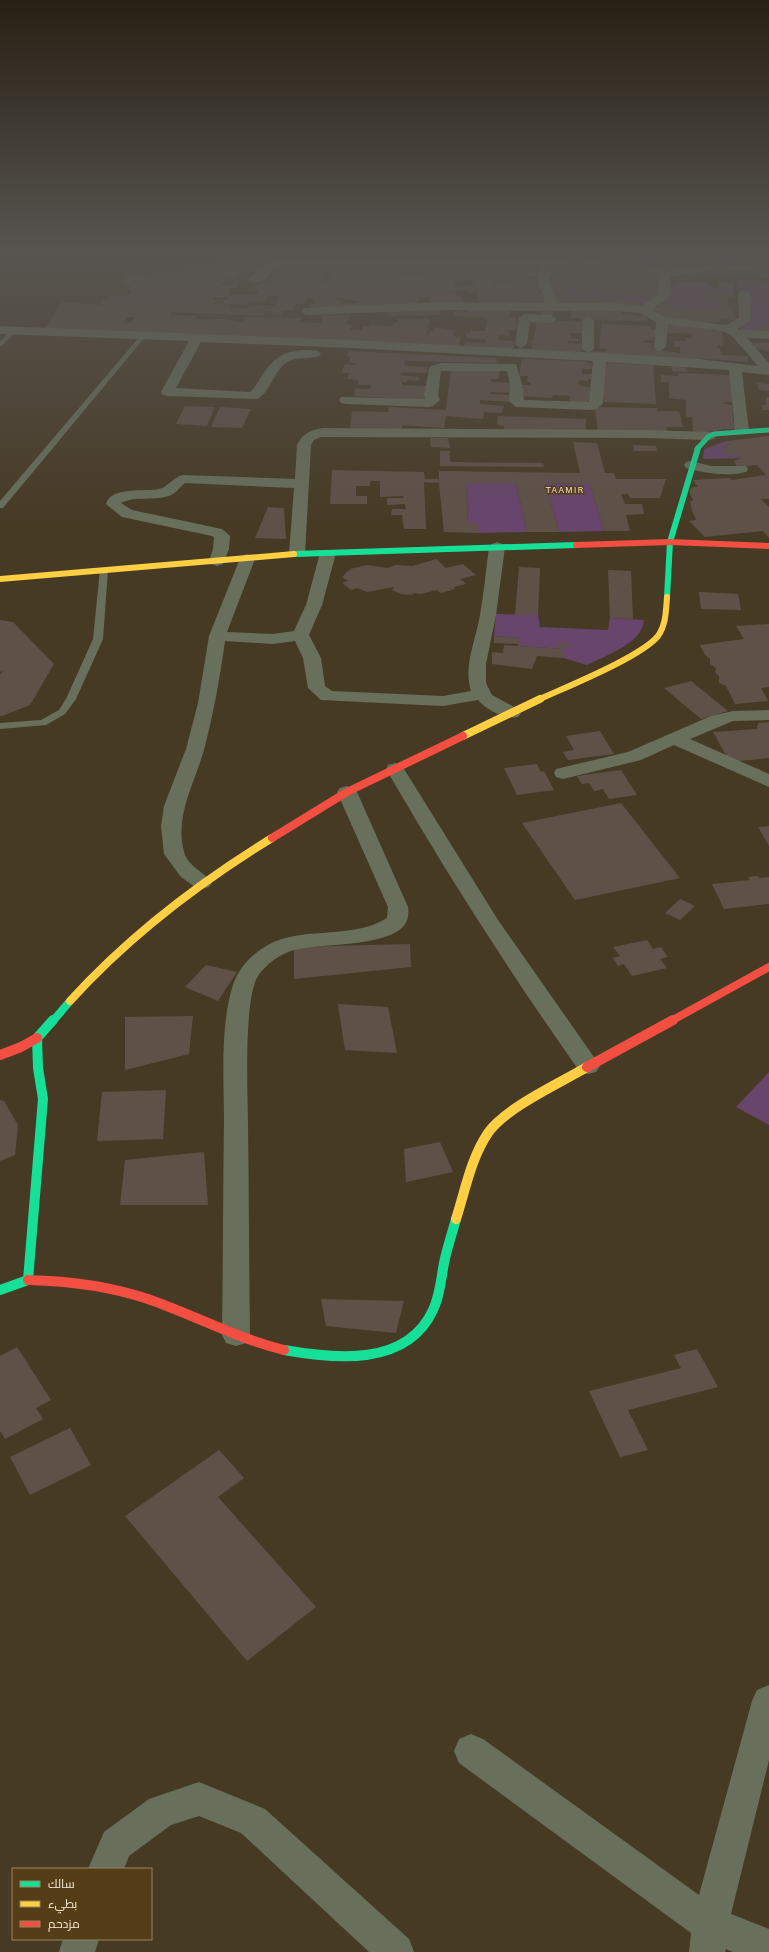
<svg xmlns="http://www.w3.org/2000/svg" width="769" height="1952" viewBox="0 0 769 1952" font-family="'Work Sans',Cairo,sans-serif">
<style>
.green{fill:#67456d}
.building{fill:#605148;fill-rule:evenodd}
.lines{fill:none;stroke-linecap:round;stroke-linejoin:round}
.lane{fill:#68705c;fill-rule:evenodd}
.street{fill:#68705c;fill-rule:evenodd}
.fast-far3{stroke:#16e098;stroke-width:5}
.fast-far2{stroke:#16e098;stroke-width:6}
.fast-far1{stroke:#16e098;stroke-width:8}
.fast{stroke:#16e098;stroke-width:10}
.slow-far2{stroke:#ffcf43;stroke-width:6}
.slow-far1{stroke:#ffcf43;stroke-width:8}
.slow{stroke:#ffcf43;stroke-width:10}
.jam-far2{stroke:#f24e42;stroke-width:6}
.jam-far1{stroke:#f24e42;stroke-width:8}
.jam{stroke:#f24e42;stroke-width:10}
.labels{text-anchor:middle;stroke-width:3;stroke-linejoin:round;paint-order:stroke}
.far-neighbourhood-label{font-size:9px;letter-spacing:1px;fill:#faebd7;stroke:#553e17}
</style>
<rect width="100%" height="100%" fill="#473a25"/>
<!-- green -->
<path class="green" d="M127,252H215L194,255L129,254Z
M650,252L645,253L648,259H656L658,263L650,265L638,262L632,253Z
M661,252L695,253L696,257H680V261L665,262Z
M714,253H731V256H743L745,260H734L735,262L708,260L714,257Z
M737,280L769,282V327L758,326L759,329H752L753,332L741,331L739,326L743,318Z
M569,282L597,290L600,296L660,297L637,308L602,300L600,296H569L565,290H568Z
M675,282H708L709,287L734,289L733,293L703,292L704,302H716L718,310L673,307V303L658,302L670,292Z
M726,441L730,444L722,448L729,455H738L741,458L703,459L704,449Z
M466,483H516L527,532L478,533L477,523H468Z
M545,483L590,484L604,531L559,532Z
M496,614L538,615L540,627L608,630L610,618L644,620C642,644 606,655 587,665L564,658V649L518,646L519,638L494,636Z
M769,1072V1125L736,1107Z"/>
<!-- building -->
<path class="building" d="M273,252H302V253L273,254Z
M306,252H364L365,254L382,256L406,255L405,252H420V258H418V263L302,262V256H306Z
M422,252H473V255H461L467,260L468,263L424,262Z
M481,252H508L512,263H485Z
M508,252H570L574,261L530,262L526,256L513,257Z
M579,252H604V254L625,252L629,261L579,262L578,257H581Z
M650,252H661L665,262L680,261V257H696L695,253H680V252H707V257H700L701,267L658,271L649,265L658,263L656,259H648L645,253H651Z
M731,252H750L751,256H759V253H762V252H769V264L708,265V260L735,262L734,260H745L743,256H731Z
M225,255L260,257L256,261H265L262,268H267L264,273H255L245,269L243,273L233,279H225L224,283L220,284V285H232L234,281H240L236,288H229V295H256L259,290H254L258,285L271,284L274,270L277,264L543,266L540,277H522L523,279H540L543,289H538L539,293H546L549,305H481L477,292L470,293L468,290L450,292L451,293H456L457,296H462L465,304H433L429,298L418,299L419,304L344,310L343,304L358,303V301L339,298L335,299L342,302L341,310L311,309V304H317L315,302V298L307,297L304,304H296L293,311H283L282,315L271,314L272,311H265L263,316L171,312L170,315L196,316L194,319H226L242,322L244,317L301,318L300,322L321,323L324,315L350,316L346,324L352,325L350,330H362L363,326L369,327L370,325L393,326V323H397L399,318L430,319L426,335H429L430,331L433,332L434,327L455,330L453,336L461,337L458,348L45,329L62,302L101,305L102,299H108L109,296H125L133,293L129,290L131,286H124L127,276L156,277L157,275H151L152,272L188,271L189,269H181L184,264H234L236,262L220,261ZM325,271L333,272L326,283H320ZM400,272H422L423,275L400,276ZM472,280L474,286L456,287L455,285L454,281ZM494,280H512L513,283H494ZM268,296H279L274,306H250L248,308H230L231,305L213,304L216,300H211L213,297H228V300H224V304L248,305L249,301L265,302ZM127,317H135L131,323H124Z
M575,265H635L656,273L658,279L661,297L600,296L597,290L569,289V282L568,290H565L569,296H600L602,300L636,301L637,308L553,306L552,289L554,285L546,284V281L551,282V277H545L548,267H575Z
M757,270H769V279L760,277L759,275L706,274L707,276H690L689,271Z
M718,282L733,283L734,289L719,288Z
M703,292L733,293L734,297H727L729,308H732L735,320L719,319L720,322H692L665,318L664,316L651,312L652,307H659L658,302L673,303V307L718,310L716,302H704Z
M440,308L439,315L388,316L390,310Z
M468,309L510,310V316L505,317L517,318L516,330H507V332H510V336L499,335V340L514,341V352L463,349L465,342L486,343V339L466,338V333H470V331H485L487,318L453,316L455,311L468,312Z
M543,310L553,311L552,318H541Z
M570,310L622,311V314L646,316L649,322L571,318Z
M537,320L581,322L582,333H570L571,338L579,339L578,341H568V343L582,344L581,353L588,354V351L606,352L607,349L599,348L601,324L651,326L650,330H658V337H653V340H645L644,343H651L652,349L680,353V347H674V341H685V338H692V334L667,333V324L713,328L712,331H722L723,345H718L717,348H720L721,355L748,356V362L692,358L701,359L702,362L518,351V348L532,349V343H530L529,340L533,341Z
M758,326L769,327V332H753L752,329H759Z
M749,342L769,343V351L757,349Z
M349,351L496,358L497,363L405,361L404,366L428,367L427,373L402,372L400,375L419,377V381L407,380V382H402V385L426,386L424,400L354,396L355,388L370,389L371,385H358V380L347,379L349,373H341L345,364L355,365L356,363L349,362L350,357L347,356Z
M522,359L587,361V363L592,364L591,369H582V374H592L591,379H588V381L579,380L578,385L594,388L592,402L587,401V404L569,403L570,396L553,395L552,398L519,396L521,385H530L531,382H527L528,376H519Z
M604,363L653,365L656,404L604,402Z
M672,366L687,368L688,372L672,371Z
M451,367L500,368L499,379H491V382L513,383V393L490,392V394L512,395L511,402L480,400V404L504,406L502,413L484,412L483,419L446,416L444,428L402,425V430L350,428L352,411L388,412L389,407L446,410Z
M678,373L730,375L732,402H723L725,404L732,405L733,421L738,425L734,429H721L722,430L693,434L692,417H686V400L669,398V382H661V375L678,376Z
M757,383L769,384V391L759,390Z
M766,397H769V410H763L762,405H766Z
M185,406L215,407L207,426L176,424Z
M220,407L251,409L242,428L211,427Z
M595,407L657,408L658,411H679L683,427H666L667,431L620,430V433L598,432Z
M498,416L586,419V431L504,430V426L497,425Z
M769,436V499H761L769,507V538L763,531L705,537L689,521L696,520L692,510L690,501H693L689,491L693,487H698L693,480L730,478L732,480L766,475L757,465L737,467L734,461L741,458L738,455H729L721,448L730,444L726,441Z
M430,438H448L450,448L431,447Z
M573,442L597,443L605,473H614L616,479H666L660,498H630L628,494H621L625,504H642L644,514L626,515L630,531H604L590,484L545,483L559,532H527L516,483H466L468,523H478V533L444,532L439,483L424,482L426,529H404L402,515H391L392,509H406L405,504L387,505V498H404L403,496L380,497V481H370V486H356V496H367V504H330L332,470L424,472L425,479H439V471L580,473Z
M633,445L656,446L657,451H634Z
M440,451H450V462L543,463L544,467L440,466Z
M268,507L284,508L286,539L255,538Z
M436,559L446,568L463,564L476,575L460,579L466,584L454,587L455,589L451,590H452L441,593L437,590L421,594L411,593L414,595L401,594L392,590L394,588L393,587L367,592L357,588L351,590L342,583L348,581L342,577L348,571L351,570L350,569L367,565L387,568L396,565L413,566Z
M519,567L540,568L538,615H515Z
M608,570L631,571L633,619L610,618Z
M699,592L738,594L741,610L701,609Z
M0,620L13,622L54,664L30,705L2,716H0V675L3,671L0,672Z
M769,624V687L761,688L768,701L735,704L726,686L719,683V676L715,673L716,668L710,664V659L705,655L700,645L744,639L736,626Z
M494,636L519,638V644L494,643Z
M557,642L570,643V648L557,647Z
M504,645L564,649V658L537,656L532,669L492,664V652L503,653Z
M691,681L728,711L701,719L664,688Z
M769,722V758L730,762L713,732L757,729L758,723Z
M600,731L614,754L568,760L563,752L574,750L566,736Z
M537,764L541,772L544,771L554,790L517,795L504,768Z
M621,770L637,795L609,799L603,789L594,791L589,783L582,784L577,776Z
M621,803L680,878L575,900L522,823Z
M769,826V846L758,827Z
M758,876L759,878L769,877V904L724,909L712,884L750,880L748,877Z
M680,899L695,906L680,920L665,913Z
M647,940L653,949L661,947L668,957L660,959L667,968L632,976L624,964L618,966L613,958L620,956L613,947Z
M410,944L411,967L294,979V947Z
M206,965L237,972L218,1001L185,987Z
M338,1004L388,1007L397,1053L345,1050Z
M193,1016L189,1054L125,1070V1017Z
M166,1090L163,1139L97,1141L102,1092Z
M0,1100L4,1101L18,1125L15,1155L0,1161Z
M440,1142L453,1172L406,1182L404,1149Z
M204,1152L208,1205H120L125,1160Z
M321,1299L404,1301L396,1333L326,1326Z
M17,1347L51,1400L36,1408L43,1419L5,1439L0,1431V1356Z
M697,1349L718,1387L628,1410L648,1450L620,1457L589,1391L681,1368L674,1355Z
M70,1428L91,1465L30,1495L10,1457Z
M219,1450L244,1478L218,1497L316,1607L247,1661L125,1516Z"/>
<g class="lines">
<!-- lane -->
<path class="lane" d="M12,330L17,331L0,347V341Z
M141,335L146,336L3,508H0V501Z
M104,567L108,570L103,639L76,699L65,714L46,725L0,729V723L41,720L59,710L66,699L93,639L100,570Z"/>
<!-- street -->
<path class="street" d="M264,252H275L274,255L275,260H570L568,252H578L581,260L649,264L666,271L704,265L769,264V270L704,271L670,277L671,295L651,310L665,317L726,325L739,318L738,293L744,290L748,291L750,293L751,320L737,329L740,330L769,331V339L747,338L769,363V375L742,372L749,431L747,434H737L735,431L729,370L606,362L603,403L597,409L592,410L516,407L509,401L510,384L507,371H441L438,395L440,400L433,406L428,407L346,404L341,403L339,400L341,397L425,399L424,395L429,369L431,366L441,363L516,364L522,384L524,400L589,402L593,361L351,348L201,342L176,388L250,392C255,388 258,382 261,377C273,358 285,350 307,350C312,350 318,349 321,354C316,361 296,355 286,363C273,372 271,392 257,399L168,396L163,395L161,392L189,341L0,334V326L351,340L600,353L699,359L758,366L731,335L722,331L668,324L666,347L660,351L656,350L654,347L656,322L639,313L615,311L439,310L308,315L304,314L302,311L304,308L439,302L545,303L537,279L540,266H274C271,276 261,285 250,282L248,280C257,268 267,274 263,254ZM551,266L646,270L658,277L659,294L641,306L615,303H557L549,279Z
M525,314L551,315L557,319L551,323L530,322L527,344L521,348L515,344L519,318Z
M588,316L594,320V349L588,353L582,349V320Z
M323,428L647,430L709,432L714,433L716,436L714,439L709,440L647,438L320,437L314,440L311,445L305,554L302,557H292L289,554L294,488L185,483C180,487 176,493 171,495C155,502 136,495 121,503L132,510L222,529L230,536L229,549L223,564L217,566L211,564L209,561L213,549L214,537L212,536L122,517L106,504C110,486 146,492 159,489C168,487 173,477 183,475L295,479L297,445C303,433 311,430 323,428Z
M691,461L711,466H746L748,469L746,472C726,477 706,473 686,468L684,465L686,462Z
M497,542L502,544L505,547L496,615L486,664V683L492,695L518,709L521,713L518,717C505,720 487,710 478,700L443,706L321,700L308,688L303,658L295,641L273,644L225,641C220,677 214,711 205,746C196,782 174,814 184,852C188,867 205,872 212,883L209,887L202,889L195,887L181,877L164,854L161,826L164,806L186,749L198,703L209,636L241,556L247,554L253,556L255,559L227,632L273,634L294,631L306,605L320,553L323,550H333L336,553L322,605L309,635L321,658L325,686L332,691L443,696L471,691C463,666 476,640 480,615C484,592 486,570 489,547L492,544Z
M769,710V720L733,721L690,739L769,774V787L674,745L641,760L563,779L556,777L554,773L556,769L628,752L711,716L733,711Z
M395,763L402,765L404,769L498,920L596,1060L600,1066L596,1072L588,1074L580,1072C511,974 446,873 386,769L388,765Z
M347,786L354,788L357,792L408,907C409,914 408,921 403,927C382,947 323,943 294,950C280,954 266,964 258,976C243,1001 248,1094 248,1126C249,1196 249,1265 250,1335L246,1343L236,1346L226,1343L222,1335C223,1264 223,1192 224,1121C224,1078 220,1030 232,988C236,973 247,959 260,950C296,923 349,942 387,918L388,907L337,792L340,788Z
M769,1685V1760L731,1914L769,1929V1952H733L726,1949L725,1952H689L691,1933L459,1763L454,1751L459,1739L471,1734L483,1739L699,1895L752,1701L757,1690Z
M199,1782L265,1809L409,1939L414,1952H369L241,1833L199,1816L171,1825L129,1856L124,1869H88L104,1832L149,1799Z
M63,1939H99L95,1952H59Z"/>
<!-- fast-far3 -->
<path class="fast-far3" d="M697,449L709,436L714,434L769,430"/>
<!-- fast-far2 -->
<path class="fast-far2" d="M294,554L576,545
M667,597L670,542L698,448"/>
<!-- fast-far1 -->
<path class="fast-far1" d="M53,1021L70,1001"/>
<!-- fast -->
<path class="fast" d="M0,1290L28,1280L43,1099L38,1068L37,1038L53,1020
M284,1350C335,1359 407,1367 433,1310C440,1296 441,1279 444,1263C447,1248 452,1234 456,1219"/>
<!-- slow-far2 -->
<path class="slow-far2" d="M0,579L294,554
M538,700C566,687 641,657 658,636C666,625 666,610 667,597"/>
<!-- slow-far1 -->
<path class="slow-far1" d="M463,736L540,699
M70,1001C129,936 197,884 272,838"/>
<!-- slow -->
<path class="slow" d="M456,1219C465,1191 471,1158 488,1133C505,1108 560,1083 587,1067"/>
<!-- jam-far2 -->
<path class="jam-far2" d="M576,545L670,542L769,546"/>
<!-- jam-far1 -->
<path class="jam-far1" d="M272,838L347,792L463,736
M671,1021L769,967"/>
<!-- jam -->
<path class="jam" d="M0,1055L21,1047L37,1038
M587,1067L673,1020
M28,1280C69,1281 109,1286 148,1299C194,1315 236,1338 284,1350"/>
</g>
<!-- sky -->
<linearGradient id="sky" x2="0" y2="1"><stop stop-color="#272014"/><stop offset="0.48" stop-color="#585551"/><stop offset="1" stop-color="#585551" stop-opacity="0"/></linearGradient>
<rect width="769" height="525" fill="url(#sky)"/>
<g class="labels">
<!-- far-neighbourhood labels -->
<g class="far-neighbourhood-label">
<text x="565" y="493">TAAMIR</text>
</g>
</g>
<!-- legend -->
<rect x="12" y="1868" width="140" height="72" fill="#553e17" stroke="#978364"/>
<rect x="20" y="1881" width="20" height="6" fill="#16e098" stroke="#978364"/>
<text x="48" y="1888" font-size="12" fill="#faebd7">سالك</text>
<rect x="20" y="1901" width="20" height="6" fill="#ffcf43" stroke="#978364"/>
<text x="48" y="1908" font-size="12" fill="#faebd7">بطيء</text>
<rect x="20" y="1921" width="20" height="6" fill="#f24e42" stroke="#978364"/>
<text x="48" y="1928" font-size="12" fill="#faebd7">مزدحم</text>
</svg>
